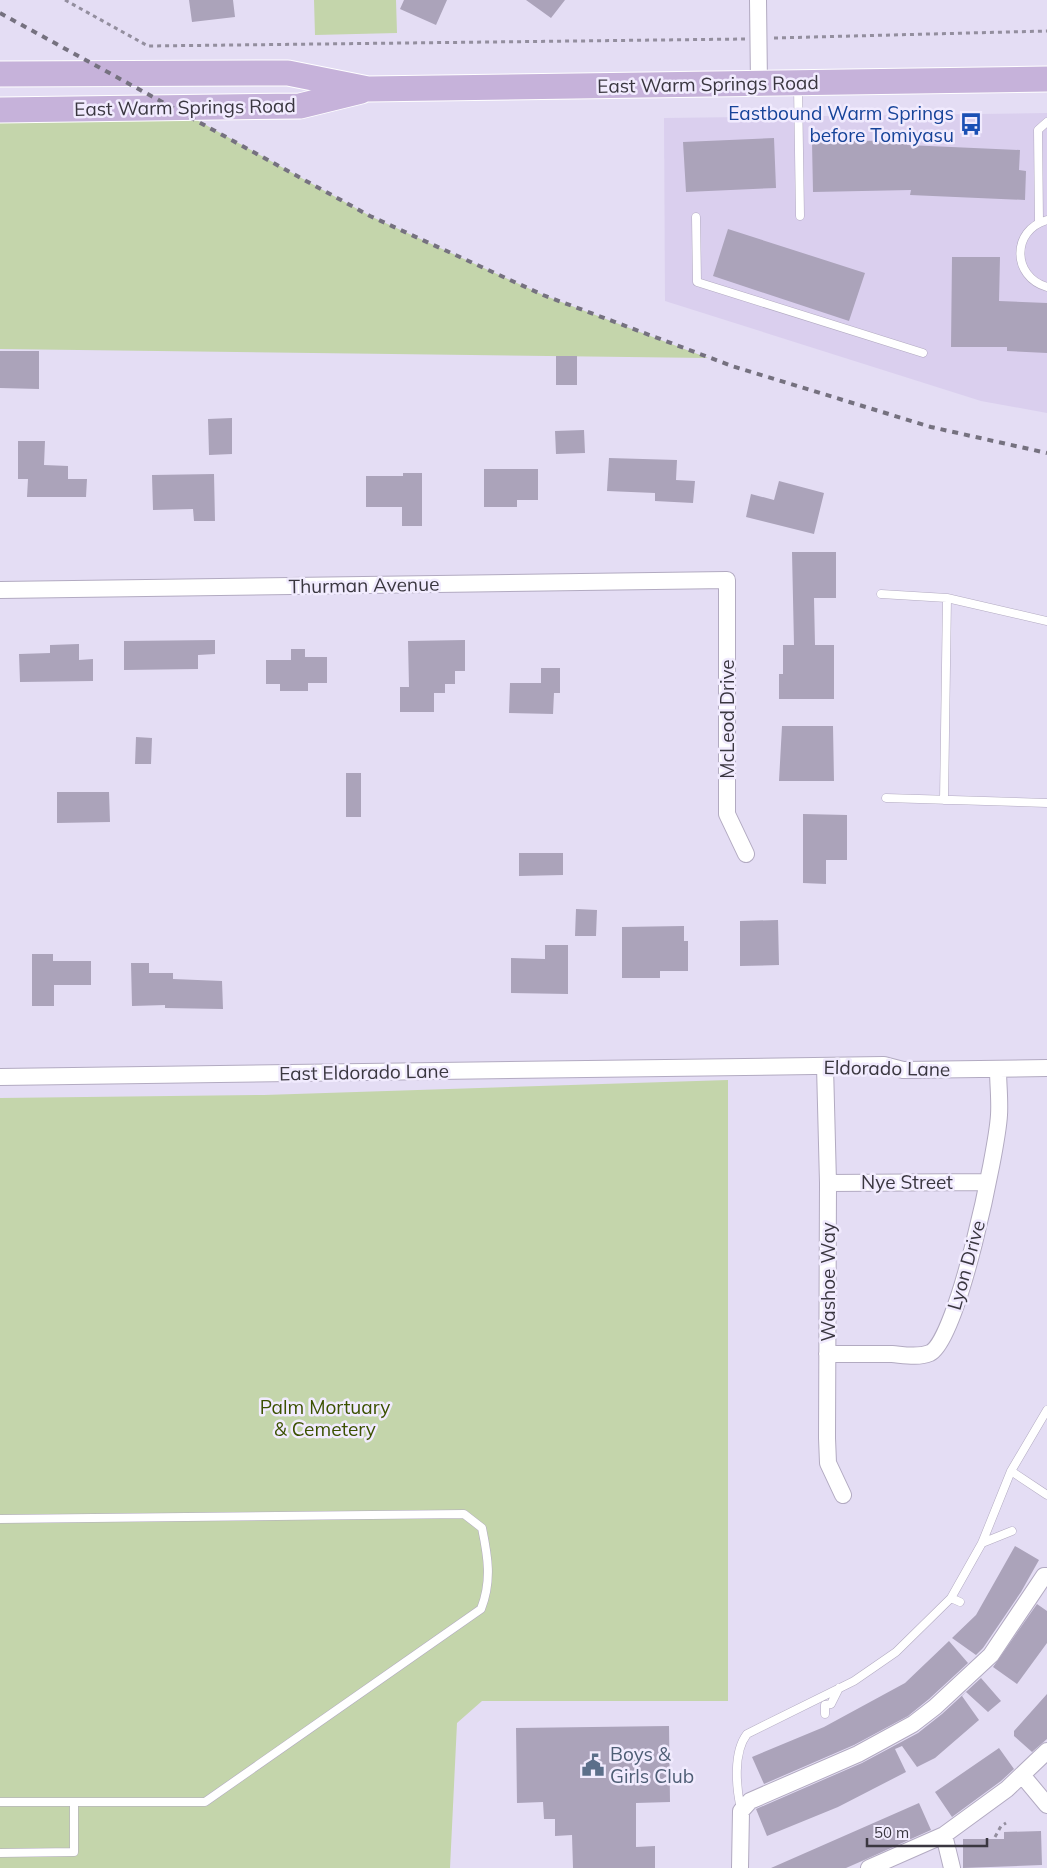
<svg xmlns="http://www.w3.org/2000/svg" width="1047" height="1868" viewBox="0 0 1047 1868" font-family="Mulish,sans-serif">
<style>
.built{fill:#dacfee}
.green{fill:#c4d5ab}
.building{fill:#aba3ba}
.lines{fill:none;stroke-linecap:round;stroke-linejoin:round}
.service-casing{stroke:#b2aac1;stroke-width:9}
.minor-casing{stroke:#b2aac1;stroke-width:18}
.primary-casing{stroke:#fff;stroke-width:27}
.path{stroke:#938e9e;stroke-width:3;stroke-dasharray:4 4;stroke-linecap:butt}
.service{stroke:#fff;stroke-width:8}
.minor{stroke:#fff;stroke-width:16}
.primary{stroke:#c6b2da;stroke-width:25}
.rail{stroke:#75717f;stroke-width:4;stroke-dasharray:6 6;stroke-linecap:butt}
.labels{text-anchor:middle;stroke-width:5;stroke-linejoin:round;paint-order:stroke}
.street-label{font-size:19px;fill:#3a3740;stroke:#f1ebfe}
.transit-label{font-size:19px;fill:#164399;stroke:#f1ebfe;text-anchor:end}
.park-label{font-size:19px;fill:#3b5100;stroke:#f1ebfe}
.service-label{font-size:19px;fill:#4e5e75;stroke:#f1ebfe;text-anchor:start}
</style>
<rect width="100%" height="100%" fill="#e4ddf4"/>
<!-- built -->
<path class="built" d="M1047,113V413L981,401L665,301L664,118Z"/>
<!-- green -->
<path class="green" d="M314,0H396L397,33L315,35Z
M0,101L175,108L370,216L543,295L708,358L0,349Z
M728,1080V1701H482L457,1723L450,1868H0V1098L264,1095Z"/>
<!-- building -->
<path class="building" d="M189,0H233L235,17L192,22Z
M404,0H447L436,25L400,9Z
M526,0H565L551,18Z
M774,138L776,188L686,192L683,142Z
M907,140V145L1020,150L1019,170L1026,171L1025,200L910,195L911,190L813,192L812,142Z
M728,229L865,273L849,321L713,276Z
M952,257H1000L999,301L1047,303V353L1007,351V347H951Z
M0,351H39V389L0,388Z
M556,356H577V385H556Z
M232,418V454L209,455L208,419Z
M584,430L585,453L556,454L555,431Z
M18,441H45L44,465L68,466V479H87L86,497H27L28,479H18Z
M609,458L677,460L676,480L695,481L693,503L655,501V493L607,491Z
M484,469H538V500H517V507H484Z
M403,473H422V526H402V507H366V476H403Z
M214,474L215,521H194L193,509L153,510L152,475Z
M779,481L824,493L814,534L746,517L751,494L774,500Z
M792,552H836V598H814L815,645H834V699H779V674H783V645H794Z
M215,640V654L198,655V669L124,670V641Z
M465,640V671H455V684H445V693H434V712H400V687H409L408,641Z
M79,644V660L93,659V681L20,682L19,654L50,653V645Z
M291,649H305V657H327V683H308V691H280V684H266V660H291Z
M541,668H560V693H554L553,714L509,713L510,683H541Z
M782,726H833L834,781H779Z
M136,737L152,738L151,764H135Z
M346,773H361V817H346Z
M57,792H109L110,822L57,823Z
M803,814L847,815V860H826V884L803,883Z
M519,853H563V875L519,876Z
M576,909L597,910L596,936H575Z
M778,920L779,965L740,966V921Z
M684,926V941H688V971H660V978H622V927Z
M545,945H568V994L511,993V958L545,959Z
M32,954H53V961H91V985H54V1006H32Z
M131,963H149V973H173V979L222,981L223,1009L165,1008V1005L132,1006Z
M1015,1546L1039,1560L1021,1592L983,1648L976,1655L952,1638L976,1615Z
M1037,1604L1047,1611V1643L1017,1684L993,1667Z
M949,1641L968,1663L929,1699L908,1716L854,1745L764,1784L752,1757L824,1727L905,1683Z
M981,1678L1001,1701L988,1712L966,1692L962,1696L979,1720L935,1758L917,1767L902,1746L895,1749L906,1772L838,1807L767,1836L756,1809L862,1763L918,1733L942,1714Z
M1047,1694V1739L1032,1752L1014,1736V1731Z
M669,1726L670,1802L636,1803V1847L655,1846V1868H573L572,1835L555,1836V1819H544L543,1802L517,1803L516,1728Z
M999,1748L1014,1769L1001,1781L952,1817L935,1792Z
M919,1803L931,1830L862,1861L846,1868H771Z
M1041,1831L1042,1865L963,1868V1839H1004V1832Z"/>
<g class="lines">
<defs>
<path id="service" d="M798,87L800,216
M696,217L697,282L923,353
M1047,220C1011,230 1012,277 1047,287
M1039,222L1038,130L1047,122
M881,594L947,598L1047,621
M886,798L1047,803
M944,800L947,598
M1011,1471L1047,1495
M0,1519L464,1514L482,1528C488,1557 492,1581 481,1609L205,1802H0
M982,1543L1012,1531
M951,1598L960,1602
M825,1714V1705L831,1704L839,1688
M741,1809C736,1787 733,1752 747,1734L854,1681L896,1652L951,1598L982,1543L1011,1471L1047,1410
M0,1853L74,1852V1802"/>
<path id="minor" d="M758,0L759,84
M0,590L727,580V814L746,854
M825,1066L828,1183L827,1438L828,1463L843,1495
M0,1077L884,1065L903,1070L1047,1068
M828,1183L987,1182
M827,1354C849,1354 870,1354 892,1354C904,1355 918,1358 930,1353C958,1340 997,1150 999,1115C1000,1100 998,1084 998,1069
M1022,1775L1047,1805
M944,1835L952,1868
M740,1868L741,1811L750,1801L858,1754L913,1724L935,1707L991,1655L1044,1576H1047
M869,1868L944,1835L1007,1789L1047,1751"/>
<path id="primary" d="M0,74L288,73L368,89L1047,79
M0,110L300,106L361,91"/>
</defs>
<!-- service casing -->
<use href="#service" class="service-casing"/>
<!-- minor casing -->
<use href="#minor" class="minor-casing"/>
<!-- primary casing -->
<use href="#primary" class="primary-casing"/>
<!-- path -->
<path class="path" d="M65,0L148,46L745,39
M774,38L1047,31
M995,1837L1001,1826L1006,1823"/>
<!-- service -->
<use href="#service" class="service"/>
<!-- minor -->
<use href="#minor" class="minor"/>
<!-- primary -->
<use href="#primary" class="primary"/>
<!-- rail -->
<path class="rail" d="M0,13L370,216L543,295L732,366L931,427L1047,453"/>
</g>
<!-- icons -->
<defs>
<symbol id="bus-bare" viewBox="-9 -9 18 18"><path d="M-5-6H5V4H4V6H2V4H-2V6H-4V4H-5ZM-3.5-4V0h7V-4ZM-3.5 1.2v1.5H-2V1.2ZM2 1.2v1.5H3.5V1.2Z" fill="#1a4fb4" stroke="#f1ebfe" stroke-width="2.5" paint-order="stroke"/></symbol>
<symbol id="civic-bare" viewBox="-9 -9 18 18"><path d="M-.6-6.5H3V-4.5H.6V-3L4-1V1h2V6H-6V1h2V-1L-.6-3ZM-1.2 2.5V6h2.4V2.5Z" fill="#5c6f8a" stroke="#f1ebfe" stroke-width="2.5" paint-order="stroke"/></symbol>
</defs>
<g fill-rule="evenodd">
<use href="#bus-bare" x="955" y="108" width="32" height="32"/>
<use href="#civic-bare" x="577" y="1749" width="32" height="32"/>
</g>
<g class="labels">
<!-- street labels -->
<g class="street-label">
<text transform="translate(708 84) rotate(-1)" y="7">East Warm Springs Road</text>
<text transform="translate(185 107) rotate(-1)" y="7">East Warm Springs Road</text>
<text transform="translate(364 585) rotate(-1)" y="7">Thurman Avenue</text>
<text transform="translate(727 719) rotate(-90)" y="7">McLeod Drive</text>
<text transform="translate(887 1068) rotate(1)" y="7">Eldorado Lane</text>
<text transform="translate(364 1072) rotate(-1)" y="7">East Eldorado Lane</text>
<text x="907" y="1189">Nye Street</text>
<text transform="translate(966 1265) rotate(-74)" y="7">Lyon Drive</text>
<text transform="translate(828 1282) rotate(-90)" y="7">Washoe Way</text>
</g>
<!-- transit labels -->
<g class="transit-label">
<text x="954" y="120">Eastbound Warm Springs<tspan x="954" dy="22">before Tomiyasu</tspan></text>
</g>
<!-- park labels -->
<g class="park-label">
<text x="325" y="1414">Palm Mortuary<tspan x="325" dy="22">&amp; Cemetery</tspan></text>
</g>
<!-- service labels -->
<g class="service-label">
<text x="610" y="1761">Boys &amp;<tspan x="610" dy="22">Girls Club</tspan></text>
</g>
</g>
<!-- scale -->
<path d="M867 1838v8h120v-8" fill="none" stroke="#3a3740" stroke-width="2.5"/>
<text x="874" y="1838" font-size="15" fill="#3a3740" stroke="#f1ebfe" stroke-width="4" paint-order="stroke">50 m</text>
</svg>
